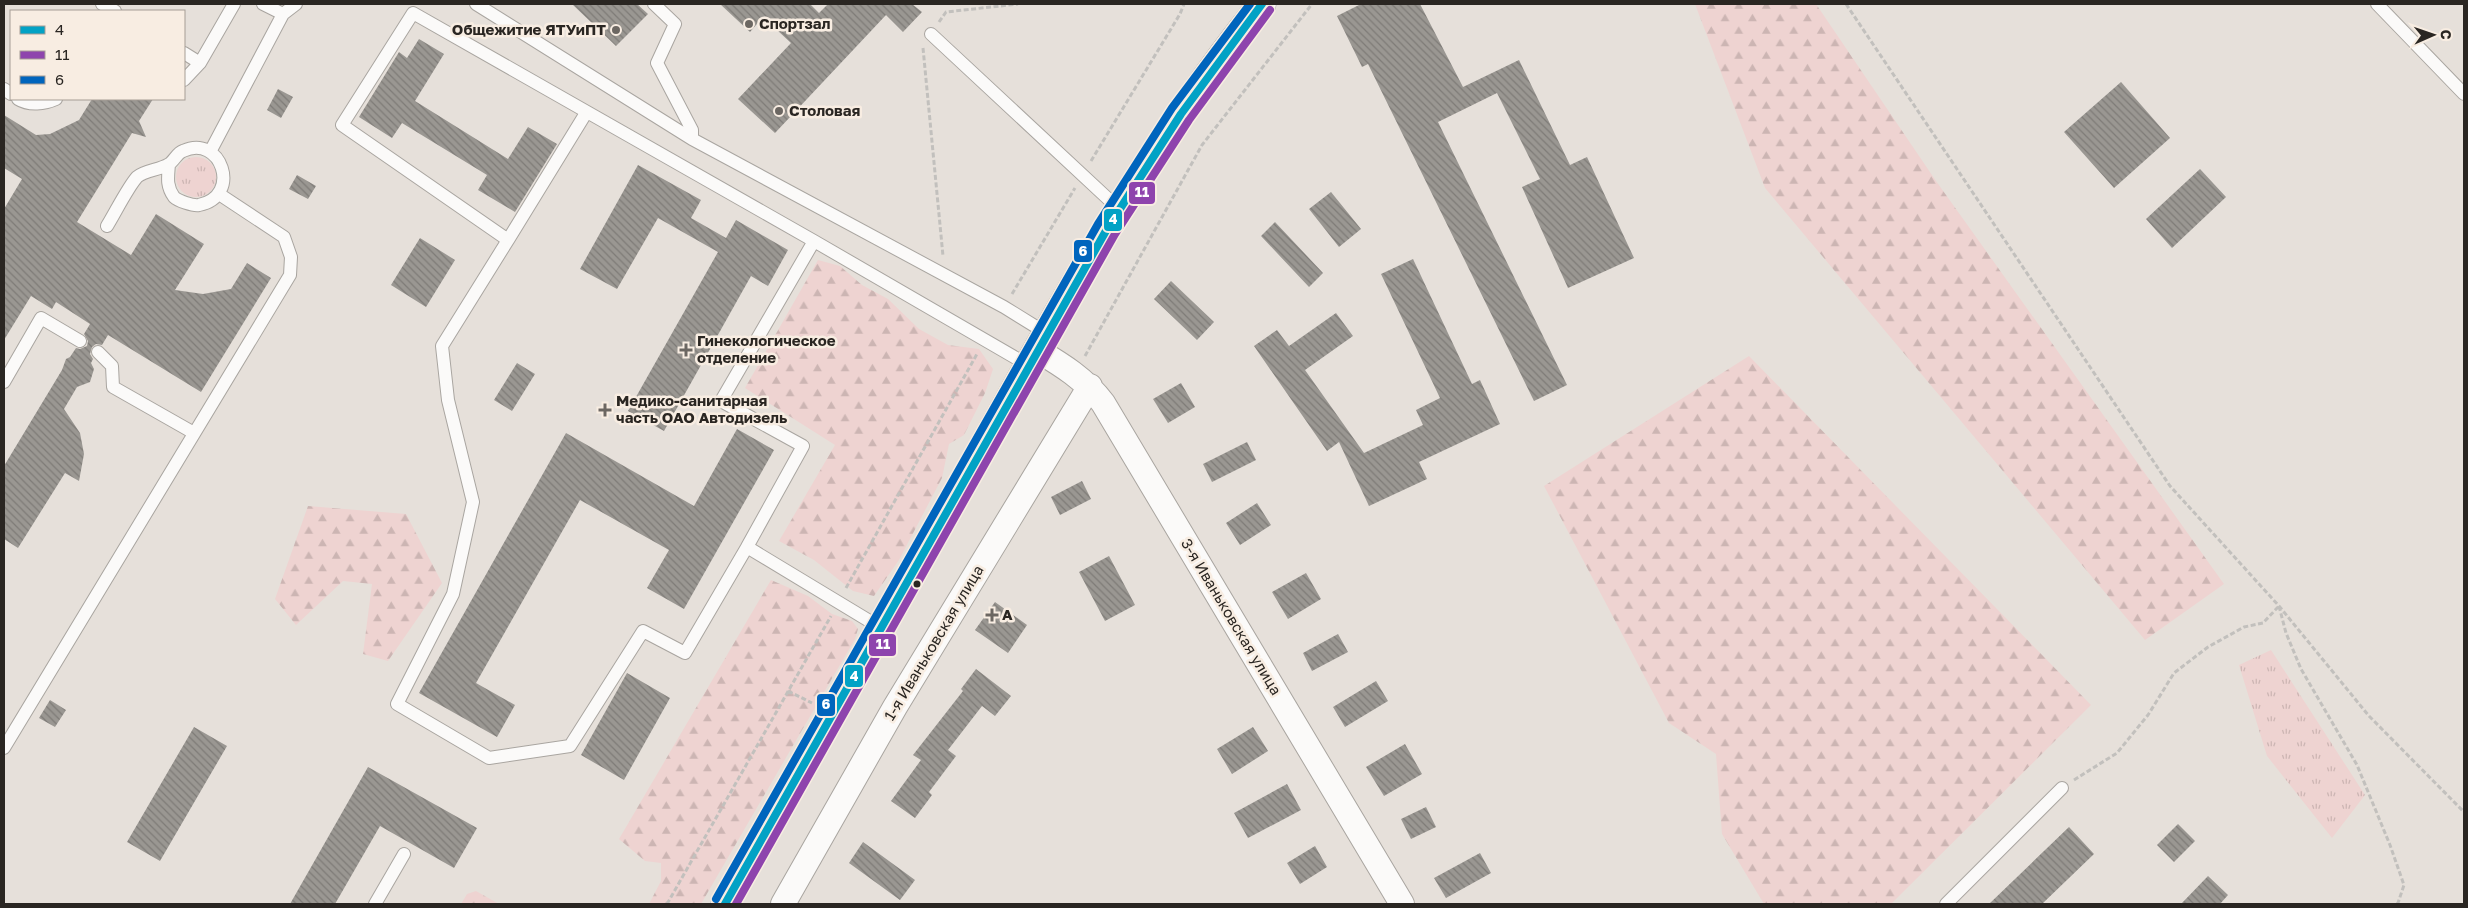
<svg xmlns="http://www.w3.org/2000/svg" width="2468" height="908" viewBox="0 0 2468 908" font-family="'Golos Text',sans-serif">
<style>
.grass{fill:url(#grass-tufts)}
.forest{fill:url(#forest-firs)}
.building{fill:url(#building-back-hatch)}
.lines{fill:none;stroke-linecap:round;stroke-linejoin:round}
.service-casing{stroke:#a9a5a0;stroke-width:14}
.minor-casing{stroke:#a9a5a0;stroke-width:26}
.primary-casing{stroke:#a9a5a0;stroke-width:29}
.path{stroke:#c2c0bd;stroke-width:3;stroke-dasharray:5 2.5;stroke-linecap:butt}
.service{stroke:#fbfaf9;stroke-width:12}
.minor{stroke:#fbfaf9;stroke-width:24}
.primary{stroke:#fbfaf9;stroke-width:28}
.bus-1-casing{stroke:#f8ede2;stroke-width:11}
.bus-2-casing{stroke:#f8ede2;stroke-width:11}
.bus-3-casing{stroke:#f8ede2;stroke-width:11}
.bus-1{stroke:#02a2c5;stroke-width:8}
.bus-2{stroke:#8e44ad;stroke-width:8}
.bus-3{stroke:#0065bd;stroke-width:8}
.poi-dot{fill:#6c6762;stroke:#f8ede2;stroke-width:2}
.bus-dot{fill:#2a2622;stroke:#f8ede2;stroke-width:2}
.labels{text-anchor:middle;stroke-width:5;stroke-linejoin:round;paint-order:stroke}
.poi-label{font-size:15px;font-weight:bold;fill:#2a2622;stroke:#f8ede2;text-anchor:start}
.street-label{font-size:15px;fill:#2a2622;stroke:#f8ede2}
.line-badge{stroke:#f8ede2;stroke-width:2}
.badge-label{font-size:14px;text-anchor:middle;font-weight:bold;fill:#fff}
</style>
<defs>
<pattern id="grass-tufts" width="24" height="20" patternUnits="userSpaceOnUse" patternTransform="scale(1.25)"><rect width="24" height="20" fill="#eed3d1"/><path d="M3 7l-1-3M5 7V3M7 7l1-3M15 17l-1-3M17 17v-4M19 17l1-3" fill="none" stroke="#ccb5b3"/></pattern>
<pattern id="forest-firs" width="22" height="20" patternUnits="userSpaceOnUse" patternTransform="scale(1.25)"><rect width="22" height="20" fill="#eed3d1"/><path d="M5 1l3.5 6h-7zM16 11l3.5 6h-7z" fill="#ccb5b3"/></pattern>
<pattern id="building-back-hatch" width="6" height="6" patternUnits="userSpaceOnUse" patternTransform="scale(1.25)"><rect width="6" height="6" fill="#9a9792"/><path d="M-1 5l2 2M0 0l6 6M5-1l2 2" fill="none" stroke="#7e7b77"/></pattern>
</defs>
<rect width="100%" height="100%" fill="#e6e0da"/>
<!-- grass -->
<path class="grass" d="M176 177a20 20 0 1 1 40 0a20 20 0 1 1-40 0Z
M2271,650L2365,795L2332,838L2267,756L2239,665Z"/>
<!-- forest -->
<path class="forest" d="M1695,4H1816L1936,181L2224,584L2145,640L1765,188Z
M818,260L840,266L862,285L888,299L919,329L948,345L979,349L993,369L985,393L964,435L949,444L942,478L899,560L874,596L853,591L814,560L779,541L835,445L745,388Z
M1749,356L2091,705L1891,904H1764L1722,834L1716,754L1669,723L1544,486Z
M308,506L406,514L442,583L388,661L363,654L372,584L343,581L296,625L275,599Z
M771,580L808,596L832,614L852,621L858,629L855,639L701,904H649L661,881V863L645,861L619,839Z
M476,891L499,904H461L467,894Z"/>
<!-- building -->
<path class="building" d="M572,4H637L648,14L616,46Z
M720,4H810L819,13L828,4H912L922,12L903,32L886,15L775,133L738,99L791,43L763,17L750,32Z
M1361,4H1420L1463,87L1519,60L1570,165L1587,157L1634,258L1568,288L1522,187L1540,179L1497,93L1438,122L1567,385L1534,401L1368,64L1362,67L1337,16Z
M419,39L444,54L415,101L508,159L528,127L557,144L515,212L478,190L487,175L402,123L392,138L359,117L399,52L407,58Z
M2121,82L2170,138L2114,188L2064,132Z
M278,89L293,97L281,118L267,110Z
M92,99H153L139,121L146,137L132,133L77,222L131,255L156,214L204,244L175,290L203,294L231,289L247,263L271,278L201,392L108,335L102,345L96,344L92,347L90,354L93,359L91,363L94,369L90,382L77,387L64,409L80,433L84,454L79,481L65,473L18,548L4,539V466L62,370L66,359L70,357L76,348L80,349L87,346L88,341L84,334L90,324L56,302L52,309L31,296L4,340V209L22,179L4,168V115L36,135L50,134L79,120Z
M638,165L701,200L691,218L726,238L736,220L788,250L768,286L751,276L664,431L628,411L718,252L658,218L617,289L580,269Z
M2200,169L2226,197L2172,248L2146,219Z
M297,175L316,186L308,199L289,189Z
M1331,192L1361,229L1339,247L1309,209Z
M1275,222L1323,273L1309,287L1261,236Z
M420,238L455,260L426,307L391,285Z
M1413,259L1472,384L1480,380L1500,424L1419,462L1427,479L1369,506L1339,442L1327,451L1254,346L1277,330L1289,346L1336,313L1353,336L1305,370L1364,453L1423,425L1416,410L1440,398L1381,274Z
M1171,281L1214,322L1197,340L1154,299Z
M517,363L535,374L512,411L494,400Z
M1181,383L1195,407L1168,423L1153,399Z
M737,429L774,450L684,609L647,588L669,550L580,500L476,683L515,705L497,737L419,693L566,433L694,506Z
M1247,442L1256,460L1212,482L1203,464Z
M1082,481L1091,499L1060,515L1051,497Z
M1257,503L1271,525L1240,545L1226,523Z
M1109,556L1135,605L1105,621L1079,572Z
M1306,573L1321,599L1288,619L1272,592Z
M995,602L1027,625L1008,653L975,630Z
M1338,634L1348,652L1312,671L1303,653Z
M976,669L1011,696L995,716L982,706L948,750L956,756L929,792L932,795L915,818L891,801L921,760L913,755L963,691L961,689Z
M627,673L670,698L624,780L581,755Z
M1376,681L1388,701L1345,727L1333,707Z
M50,700L66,710L55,727L39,718Z
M194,727L227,746L160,861L127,842Z
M1253,727L1268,751L1232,774L1217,749Z
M1405,744L1422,774L1384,796L1366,767Z
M368,767L477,828L454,868L380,826L335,904H290Z
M1287,784L1301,810L1248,838L1234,813Z
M1426,807L1436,827L1411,839L1401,819Z
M2178,824L2195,841L2174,862L2157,845Z
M2069,827L2094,854L2042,904H1989Z
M863,842L915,880L900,900L849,863Z
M1315,846L1327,867L1300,884L1287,863Z
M1480,853L1491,873L1446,898L1434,878Z
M2208,876L2228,895L2220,904H2181Z"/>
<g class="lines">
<defs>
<path id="service" d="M102,4L115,11
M263,4L283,14
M476,4L692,139L1004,307L1046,333
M654,4L675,24L657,63L692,130V139
M2377,4L2464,94
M931,34L1119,209
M184,53L200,63
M184,80L200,63L234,4
M4,89L11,94
M18,99C29,106 45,104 56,99
M210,152L283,14L296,4
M107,226C115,213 128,187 137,177C145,170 160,170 169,164C174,161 177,153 183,151C221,133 243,196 199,205C193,206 178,201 174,197C166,186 168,177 169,164
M508,240L586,113
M98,352L112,366L113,387L194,433
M4,382L41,318L80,341
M747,547L803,446L721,401L814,241
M881,628L747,547L685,653L643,631L570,746L489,758L397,704L453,594L473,502L448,400L442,346L508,240L342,125L413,13L814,241L1028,365
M4,748L290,275L291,257L284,237L219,194
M375,904L404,854
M1946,904L2062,788"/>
<path id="minor" d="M1037,350C1062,365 1085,379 1103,403L1402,904
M783,904L895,707L1090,386"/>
<path id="primary" d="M725,904C806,758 889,613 971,468C1060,308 1147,146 1262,4"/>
</defs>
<!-- service casing -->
<use href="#service" class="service-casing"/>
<!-- minor casing -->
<use href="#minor" class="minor-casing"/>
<!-- primary casing -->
<use href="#primary" class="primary-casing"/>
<!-- path -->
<path class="path" d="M1846,4L2170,486L2279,606L2369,716L2464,812
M939,22L946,12L1018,4
M923,48L943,256
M1091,161L1180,14L1184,4
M1012,294L1075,188
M1085,356L1202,145L1312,4
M846,588L977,354
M2279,606L2286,633L2301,669L2357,765L2390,845L2404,885L2398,903L2394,904
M788,691L812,703
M2074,780L2117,753L2148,715L2174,673L2208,647L2244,627L2263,623L2279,606
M667,904L831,616"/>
<!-- service -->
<use href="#service" class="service"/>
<!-- minor -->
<use href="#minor" class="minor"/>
<!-- primary -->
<use href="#primary" class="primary"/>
<defs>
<path id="bus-1" d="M725,904L1107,229L1181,114L1262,4"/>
<path id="bus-2" d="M736,904L1115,234L1189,120L1270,10"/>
<path id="bus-3" d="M716,899L1098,224L1172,108L1250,4"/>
</defs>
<!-- bus-1 casing -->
<use href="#bus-1" class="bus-1-casing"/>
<!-- bus-2 casing -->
<use href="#bus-2" class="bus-2-casing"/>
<!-- bus-3 casing -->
<use href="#bus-3" class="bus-3-casing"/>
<!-- bus-1 -->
<use href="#bus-1" class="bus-1"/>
<!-- bus-2 -->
<use href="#bus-2" class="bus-2"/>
<!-- bus-3 -->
<use href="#bus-3" class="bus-3"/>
</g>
<!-- markers -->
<g class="poi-dot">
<circle cx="749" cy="24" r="5"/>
<circle cx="616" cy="30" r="5"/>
<circle cx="779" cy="111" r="5"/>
<path d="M683.5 342.5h5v5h5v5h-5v5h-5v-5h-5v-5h5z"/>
<path d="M602.5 402.5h5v5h5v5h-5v5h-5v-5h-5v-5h5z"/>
<path d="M989.5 607.5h5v5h5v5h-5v5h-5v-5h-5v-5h5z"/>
</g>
<circle class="bus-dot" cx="917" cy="584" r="4.5"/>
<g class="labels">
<!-- poi labels -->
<g class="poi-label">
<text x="759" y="29">Спортзал</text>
<text x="606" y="35" text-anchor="end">Общежитие ЯТУиПТ</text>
<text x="789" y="116">Столовая</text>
<text x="697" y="346">Гинекологическое<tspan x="697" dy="17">отделение</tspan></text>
<text x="616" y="406">Медико-санитарная<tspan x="616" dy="17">часть ОАО Автодизель</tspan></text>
<text x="1002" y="620">А</text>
</g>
<!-- street labels -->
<g class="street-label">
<text transform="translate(1231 617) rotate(59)" y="5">3-я Иваньковская улица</text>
<text transform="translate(934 643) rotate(-59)" y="5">1-я Иваньковская улица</text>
</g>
</g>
<g class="line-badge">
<rect x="1128" y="181" width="28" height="24" rx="5" fill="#8e44ad"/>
<rect x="1103" y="208" width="20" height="24" rx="5" fill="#02a2c5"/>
<rect x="1073" y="239" width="20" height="24" rx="5" fill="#0065bd"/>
<rect x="868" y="633" width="29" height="24" rx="5" fill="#8e44ad"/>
<rect x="844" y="664" width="20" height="24" rx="5" fill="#02a2c5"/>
<rect x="816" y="693" width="20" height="24" rx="5" fill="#0065bd"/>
</g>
<g class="badge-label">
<text x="1142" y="197">11</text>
<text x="1113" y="224">4</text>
<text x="1083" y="256">6</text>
<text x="883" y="649">11</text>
<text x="854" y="681">4</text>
<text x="826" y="709">6</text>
</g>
<!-- border -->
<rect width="2468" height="908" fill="none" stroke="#2a2622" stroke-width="10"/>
<!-- legend -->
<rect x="10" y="10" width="175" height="90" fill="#f8ede2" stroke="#a69d95"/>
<rect x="20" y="26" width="25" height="8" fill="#02a2c5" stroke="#a69d95"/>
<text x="55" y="35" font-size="15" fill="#2a2622">4</text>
<rect x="20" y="51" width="25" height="8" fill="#8e44ad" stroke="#a69d95"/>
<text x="55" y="60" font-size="15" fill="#2a2622">11</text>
<rect x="20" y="76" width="25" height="8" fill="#0065bd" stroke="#a69d95"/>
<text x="55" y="85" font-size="15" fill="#2a2622">6</text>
<!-- north arrow -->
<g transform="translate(2433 35) rotate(88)" stroke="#f8ede2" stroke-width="4" paint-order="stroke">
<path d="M0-4L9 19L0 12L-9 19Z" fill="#2a2622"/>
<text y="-8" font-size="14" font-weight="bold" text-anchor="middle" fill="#2a2622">С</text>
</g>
</svg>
